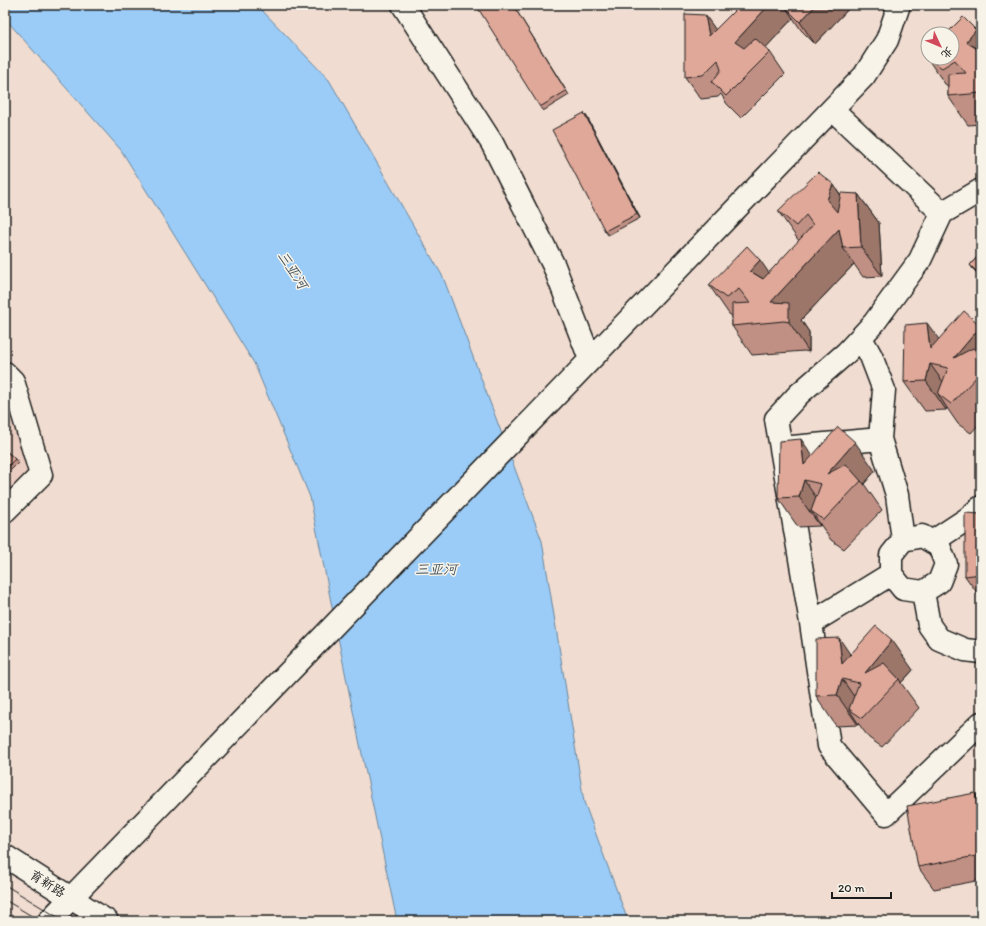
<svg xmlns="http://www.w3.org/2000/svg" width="986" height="926" viewBox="0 0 986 926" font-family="Itim,'LXGW WenKai TC',sans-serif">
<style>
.built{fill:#ebccc0}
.water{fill:#9bccf7;stroke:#68869f}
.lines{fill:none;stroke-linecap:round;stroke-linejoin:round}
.minor-casing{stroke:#1c1c1c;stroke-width:25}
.major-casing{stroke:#1c1c1c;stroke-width:25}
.minor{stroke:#f7f3e8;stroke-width:22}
.major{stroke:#f7f3e8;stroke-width:22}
.tram{stroke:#1c1c1c;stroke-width:1}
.wall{fill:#c19084;stroke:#1c1c1c}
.shaded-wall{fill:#9d766b;stroke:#1c1c1c}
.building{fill:#e0a899;stroke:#1c1c1c}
.labels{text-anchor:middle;stroke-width:3;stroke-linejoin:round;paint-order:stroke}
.street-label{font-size:13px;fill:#1c1c1c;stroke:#f7f3e8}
.water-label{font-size:14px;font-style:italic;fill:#42515e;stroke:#f7f3e8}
</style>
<rect width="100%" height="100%" fill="#f0dcd0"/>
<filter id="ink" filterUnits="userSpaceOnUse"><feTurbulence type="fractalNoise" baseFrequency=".025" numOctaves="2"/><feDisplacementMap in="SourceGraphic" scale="8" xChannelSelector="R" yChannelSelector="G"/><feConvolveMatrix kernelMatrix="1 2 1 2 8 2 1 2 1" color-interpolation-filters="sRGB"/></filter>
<g filter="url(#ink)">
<!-- built -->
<path class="built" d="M5,368L48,474L5,519Z"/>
<!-- water -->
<path class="water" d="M5,5H257L329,80L443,277L542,541L584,802L628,921H397L349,692L310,497L254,363L121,150L9,23L5,20Z"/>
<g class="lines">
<defs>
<path id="minor" d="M403,5L492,143L554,266L590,359
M832,109L942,213
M981,190L942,213L920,260L874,323L846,353L799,394L776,419L811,623L829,746L886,814L981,723
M861,338L871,356L884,390L880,439L897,495L903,540
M5,373L13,381L41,475L5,511
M781,448L880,439
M922,536L939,546L946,564L939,582L923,592L903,589L891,574V555L903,540Z
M932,542L967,519L981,507
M923,592L929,625L939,639L965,650L981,652
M811,623L891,574
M71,898L864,76L887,40L899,5"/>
<path id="major" d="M5,856L107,921
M49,921L71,898"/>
</defs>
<!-- minor casing -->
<use href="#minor" class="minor-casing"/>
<!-- major casing -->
<use href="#major" class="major-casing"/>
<!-- minor -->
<use href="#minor" class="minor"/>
<!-- major -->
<use href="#major" class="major"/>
<!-- tram -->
<path class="tram" d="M5,885L64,921
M5,900L40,921"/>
</g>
<!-- wall -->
<path class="wall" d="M513,5L569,95L543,111L540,107Z
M740,5H852L815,44L801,30L793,18L765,48L770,52L785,74L741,118L727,104L721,94L718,97L701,99L685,77L705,15L715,30Z
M976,30L981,37V124L968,125L948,96V86L945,84L925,55Z
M584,113L587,117L640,218L608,235L605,231Z
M833,184L841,195L858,194L879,223L882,276L863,277L854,264L801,320L809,332V352L804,351L752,355L732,326V316L729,314L709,285L769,273L799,241L778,211Z
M981,253V277L973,269L970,265Z
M981,326V422L971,433L958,424L947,408L946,410L925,411L904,382L939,340Z
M5,450L15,459L18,463L5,476Z
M813,456L875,471L864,484L882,510L844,549L831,540L820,524V526L798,527L778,498Z
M981,514V598L965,576Z
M850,654L913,670L901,683L919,708L882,747L869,738L858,723V725L836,726L816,696Z
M981,801V880L934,889L918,867Z"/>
<!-- shaded-wall -->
<path class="shaded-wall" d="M769,5H797L786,8L793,18L751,64L735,42Z
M816,5H852L815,44L800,22Z
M705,15L721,37L709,36Z
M976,30L981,37V63L966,42Z
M584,113L587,117L640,218L637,214Z
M833,184L853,213L847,229L827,200Z
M858,194L879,223L882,276L861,247Z
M839,229L843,248L854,264L801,320L809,332V352L789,322L771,302Z
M760,260L780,289L750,271Z
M927,323L948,352V368L930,349Z
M981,326V372L954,358Z
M930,364L951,393L938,394L947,408L946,410L926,381Z
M801,439L821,468V484L804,465Z
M855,442L875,471L864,484L861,481L827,474Z
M804,480L824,509L811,511L820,524V526L799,497Z
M839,638L859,667V683L842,664Z
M892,640L913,670L901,683L899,679L865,673Z
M842,679L862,708L849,709L858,723V725L837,695Z
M975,793L981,801V824Z"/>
<!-- building -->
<path class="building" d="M476,5H513L566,91L540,107Z
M740,5H769L735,42L744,48L755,38L770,52L726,96L712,82L721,70L718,60L703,75L685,77V14L705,15L709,36Z
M788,5H816L800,22L786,8Z
M963,17L976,30L966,42L979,50L981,47V93L948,96V74L966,73L955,60L942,68L928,58H952V34H946Z
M928,52V58L925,55Z
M584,113L637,214L605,231L552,130Z
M818,172L833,184L827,200L837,212L841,193L858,194L861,247L843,248L839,229L771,302L789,303V322L784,321L732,326V304L750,303L739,289L726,298L709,285L747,246L760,260L750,271L763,279L813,225L806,215L796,226L778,211Z
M981,253V276L970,265Z
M964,311L981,326L954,358L973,348L981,357V372L951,404L938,394L948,368L930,364L926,381L904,382L905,325L927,323L930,349Z
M838,427L855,442L827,474L846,464L861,481L824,520L811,511L821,484L804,480L799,497L778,498L779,441L801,439L804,465Z
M5,450L15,459L5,469Z
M965,513L981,514V574L965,576Z
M876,626L892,640L865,673L884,663L899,679L862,718L849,709L859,683L842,679L837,695L816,696V639L839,638L842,664Z
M975,793L981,824V855L918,867L907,806Z"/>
</g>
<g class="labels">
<!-- street labels -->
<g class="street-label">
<text transform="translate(48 883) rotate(32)" y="5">育新路</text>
</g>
<!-- water labels -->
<g class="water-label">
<text transform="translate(293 270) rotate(57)" y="5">三亚河</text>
<text x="436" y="574">三亚河</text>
</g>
</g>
<!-- margin -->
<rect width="986" height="926" fill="none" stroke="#f7f3e8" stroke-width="20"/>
<rect x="10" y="10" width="966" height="906" fill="none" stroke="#1c1c1c" stroke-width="1.5" filter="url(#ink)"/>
<!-- north arrow -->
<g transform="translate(940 46) rotate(134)"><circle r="19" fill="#f7f3e8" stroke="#9f9d96"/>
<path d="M0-3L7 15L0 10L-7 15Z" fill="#d1495b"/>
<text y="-6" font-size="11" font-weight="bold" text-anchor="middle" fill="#1c1c1c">北</text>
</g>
<!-- scale -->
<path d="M832 892v6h59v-6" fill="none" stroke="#1c1c1c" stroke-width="2"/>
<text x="838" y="892" font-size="12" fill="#1c1c1c" stroke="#f7f3e8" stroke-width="3" paint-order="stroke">20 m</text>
</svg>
